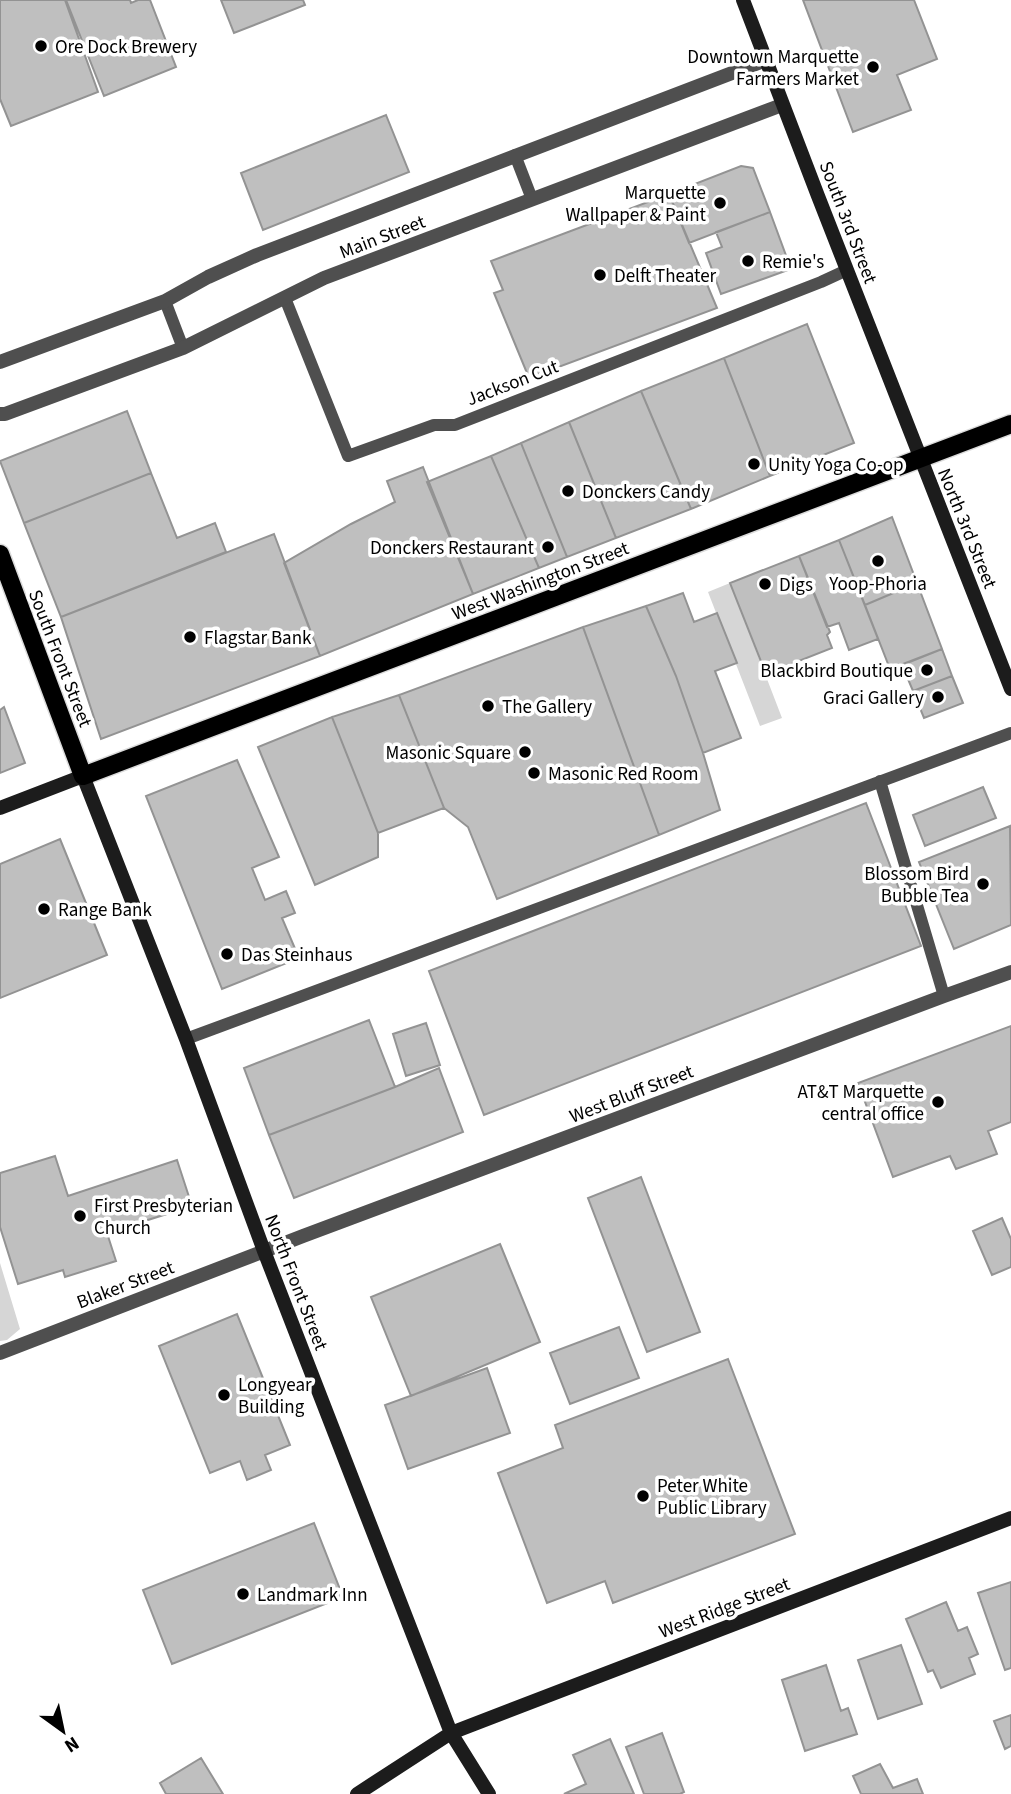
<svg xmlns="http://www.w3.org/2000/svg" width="1011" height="1794" viewBox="0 0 1011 1794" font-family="'Source Sans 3',sans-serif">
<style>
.green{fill:#d6d6d6}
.building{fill:#bfbfbf;stroke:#939393;stroke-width:2}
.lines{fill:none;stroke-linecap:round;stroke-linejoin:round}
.primary-casing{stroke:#dbdbdb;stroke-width:21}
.lane{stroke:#4f4f4f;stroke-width:12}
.street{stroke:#4f4f4f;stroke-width:14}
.secondary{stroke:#1c1c1c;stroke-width:14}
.primary{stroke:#000;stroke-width:18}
.poi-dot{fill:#000;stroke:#fff;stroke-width:2.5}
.labels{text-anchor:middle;stroke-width:7;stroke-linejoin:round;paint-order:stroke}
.poi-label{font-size:19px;fill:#000;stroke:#fff;text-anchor:start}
.street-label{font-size:19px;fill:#000;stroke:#fff}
</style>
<rect width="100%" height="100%" fill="#fff"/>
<!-- green -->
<path class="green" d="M730,583L782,718L760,726L708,592Z
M0,1263L20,1329L7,1340L0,1341Z"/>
<!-- building -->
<path class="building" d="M0,0H65L98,92L11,126L0,99Z
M66,0H130L131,3L138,0H150L176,67L104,96Z
M221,0H303L305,5L234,33Z
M803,0H914L937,59L897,75L911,110L853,132Z
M386,115L409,172L263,230L241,173Z
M741,166L753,168L770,212L689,243L669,194Z
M669,194L717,308L529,378L494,293L503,290L491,261Z
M770,212L791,269L721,294L706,253L722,247L716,232Z
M807,324L854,443L770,476L724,358Z
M724,358L770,476L691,509L641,391Z
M641,391L691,509L616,538L569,422Z
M127,411L151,473L24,523L0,461Z
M569,422L616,538L567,557L521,443Z
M521,443L567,557L539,568L491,456Z
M491,456L539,568L473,594L427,482Z
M423,467L473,594L320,656L284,563L351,524L395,502L387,481Z
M151,473L177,538L215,523L226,552L61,617L24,523Z
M892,517L917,583L865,605L839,540Z
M274,534L320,656L101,739L61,617Z
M839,540L878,639L849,650L839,623L827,627L799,556Z
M799,556L830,632L827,635L832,648L766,674L730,583Z
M917,583L942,649L890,669L865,605Z
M683,593L694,622L717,613L737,663L715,671L741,738L703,753L676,676L646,606Z
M646,606L676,676L703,753L720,810L659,835L583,627Z
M583,627L659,835L497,899L468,827L444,808L399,695Z
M942,649L952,676L913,691L902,665Z
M952,676L963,703L924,718L913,691Z
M399,695L444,808L378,833L332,717Z
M4,707L25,763L0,773V710Z
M332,717L378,833V857L315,885L258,747Z
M237,760L279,857L252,868L265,900L286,891L295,913L282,918L299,958L222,989L146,796Z
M983,787L996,818L925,846L913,815Z
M866,803L921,946L484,1115L429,971Z
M1010,826L1011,925L954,949L919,862Z
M60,839L107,955L0,998V864Z
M369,1020L395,1087L269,1135L244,1068Z
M426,1023L440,1065L406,1076L393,1034Z
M1011,1026V1122L988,1131L997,1154L956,1169L950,1156L893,1177L858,1083Z
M439,1068L463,1132L294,1198L269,1135L395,1087Z
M55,1156L68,1196L177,1160L192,1206L107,1233L116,1261L65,1277L63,1270L18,1284L0,1227V1173Z
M641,1177L700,1332L647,1352L588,1198Z
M1002,1218L1011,1239V1267L992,1275L973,1231Z
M500,1244L540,1342L411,1396L371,1297Z
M237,1314L290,1445L265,1455L271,1470L247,1480L240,1461L210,1473L159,1346Z
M619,1327L639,1378L570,1404L550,1353Z
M728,1359L795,1534L613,1603L605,1581L547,1603L498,1473L563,1448L555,1425Z
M487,1368L510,1433L408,1469L385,1405Z
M314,1523L343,1597L172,1664L143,1590Z
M1011,1582V1668L1005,1670L978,1593Z
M946,1602L958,1631L967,1627L978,1654L969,1658L975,1674L941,1688L933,1670L928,1672L906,1619Z
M901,1645L922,1704L878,1719L858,1660Z
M826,1665L841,1711L848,1708L857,1734L805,1751L782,1680Z
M1011,1715V1746L1005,1749L994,1721Z
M662,1733L684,1792L680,1794H644L626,1747Z
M610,1739L634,1794H564L586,1784L573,1755Z
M201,1758L223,1794H166L160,1783Z
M880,1764L893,1788L917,1779L923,1794H861L853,1776Z"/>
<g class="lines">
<defs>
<path id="primary" d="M0,554L83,776L1011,424"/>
</defs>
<!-- primary casing -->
<use href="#primary" class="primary-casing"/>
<!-- lane -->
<path class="lane" d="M515,155L532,199
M285,298L348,456L434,425H455L821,282L847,270
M165,301L183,348
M880,781L944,996
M186,1039L1011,733"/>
<!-- street -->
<path class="street" d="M0,362L165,301L208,277L257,255L766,60
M0,414H5L183,348L324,278L782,105
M0,1353L303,1236L944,996L1011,972"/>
<!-- secondary -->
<path class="secondary" d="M743,0L818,196L1011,689
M0,808L83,776L186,1039L264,1251L451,1733L489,1794
M357,1794L451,1733L1011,1518"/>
<!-- primary -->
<use href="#primary" class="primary"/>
</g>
<!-- markers -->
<g class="poi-dot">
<circle cx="41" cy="46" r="7"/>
<circle cx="873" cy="67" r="7"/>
<circle cx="720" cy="203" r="7"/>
<circle cx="748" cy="261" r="7"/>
<circle cx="600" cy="275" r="7"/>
<circle cx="754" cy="464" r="7"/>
<circle cx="568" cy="491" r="7"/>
<circle cx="548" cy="547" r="7"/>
<circle cx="878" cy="561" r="7"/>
<circle cx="765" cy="584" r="7"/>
<circle cx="190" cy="637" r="7"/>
<circle cx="927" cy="670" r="7"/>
<circle cx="938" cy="697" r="7"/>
<circle cx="488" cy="706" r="7"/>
<circle cx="525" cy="752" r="7"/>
<circle cx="534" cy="773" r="7"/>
<circle cx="983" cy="884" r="7"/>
<circle cx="44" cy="909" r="7"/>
<circle cx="227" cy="954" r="7"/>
<circle cx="938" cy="1102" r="7"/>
<circle cx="80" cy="1216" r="7"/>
<circle cx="224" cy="1395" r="7"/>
<circle cx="643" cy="1496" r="7"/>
<circle cx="243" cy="1594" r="7"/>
</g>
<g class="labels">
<!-- poi labels -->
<g class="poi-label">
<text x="55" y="53">Ore Dock Brewery</text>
<text x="859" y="63" text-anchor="end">Downtown Marquette<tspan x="859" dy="22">Farmers Market</tspan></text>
<text x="706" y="199" text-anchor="end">Marquette<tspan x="706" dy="22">Wallpaper &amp; Paint</tspan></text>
<text x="762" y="268">Remie's</text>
<text x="614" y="282">Delft Theater</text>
<text x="768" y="471">Unity Yoga Co-op</text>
<text x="582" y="498">Donckers Candy</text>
<text x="534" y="554" text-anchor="end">Donckers Restaurant</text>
<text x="878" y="590" text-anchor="middle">Yoop-Phoria</text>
<text x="779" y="591">Digs</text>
<text x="204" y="644">Flagstar Bank</text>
<text x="913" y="677" text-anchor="end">Blackbird Boutique</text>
<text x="924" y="704" text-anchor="end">Graci Gallery</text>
<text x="502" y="713">The Gallery</text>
<text x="511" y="759" text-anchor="end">Masonic Square</text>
<text x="548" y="780">Masonic Red Room</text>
<text x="969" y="880" text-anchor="end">Blossom Bird<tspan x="969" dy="22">Bubble Tea</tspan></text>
<text x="58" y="916">Range Bank</text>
<text x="241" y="961">Das Steinhaus</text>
<text x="924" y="1098" text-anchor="end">AT&amp;T Marquette<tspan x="924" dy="22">central office</tspan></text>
<text x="94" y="1212">First Presbyterian<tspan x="94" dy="22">Church</tspan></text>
<text x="238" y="1391">Longyear<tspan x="238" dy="22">Building</tspan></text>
<text x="657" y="1492">Peter White<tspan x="657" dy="22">Public Library</tspan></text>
<text x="257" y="1601">Landmark Inn</text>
</g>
<!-- street labels -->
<g class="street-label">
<text transform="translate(849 222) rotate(69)" y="7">South 3rd Street</text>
<text transform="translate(382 236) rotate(-21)" y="7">Main Street</text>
<text transform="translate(512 382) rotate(-21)" y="7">Jackson Cut</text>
<text transform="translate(968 528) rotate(68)" y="7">North 3rd Street</text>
<text transform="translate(540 580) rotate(-21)" y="7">West Washington Street</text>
<text transform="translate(61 658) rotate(69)" y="7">South Front Street</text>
<text transform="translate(631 1093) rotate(-21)" y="7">West Bluff Street</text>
<text transform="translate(297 1282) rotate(69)" y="7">North Front Street</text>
<text transform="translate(125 1284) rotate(-21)" y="7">Blaker Street</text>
<text transform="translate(724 1607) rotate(-21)" y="7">West Ridge Street</text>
</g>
</g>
<!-- north arrow -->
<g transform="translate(63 1731) rotate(147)" stroke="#ffffff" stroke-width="5" paint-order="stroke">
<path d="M0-5L12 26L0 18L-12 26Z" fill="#000000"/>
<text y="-10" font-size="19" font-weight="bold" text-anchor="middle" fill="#000000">N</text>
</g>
</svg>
